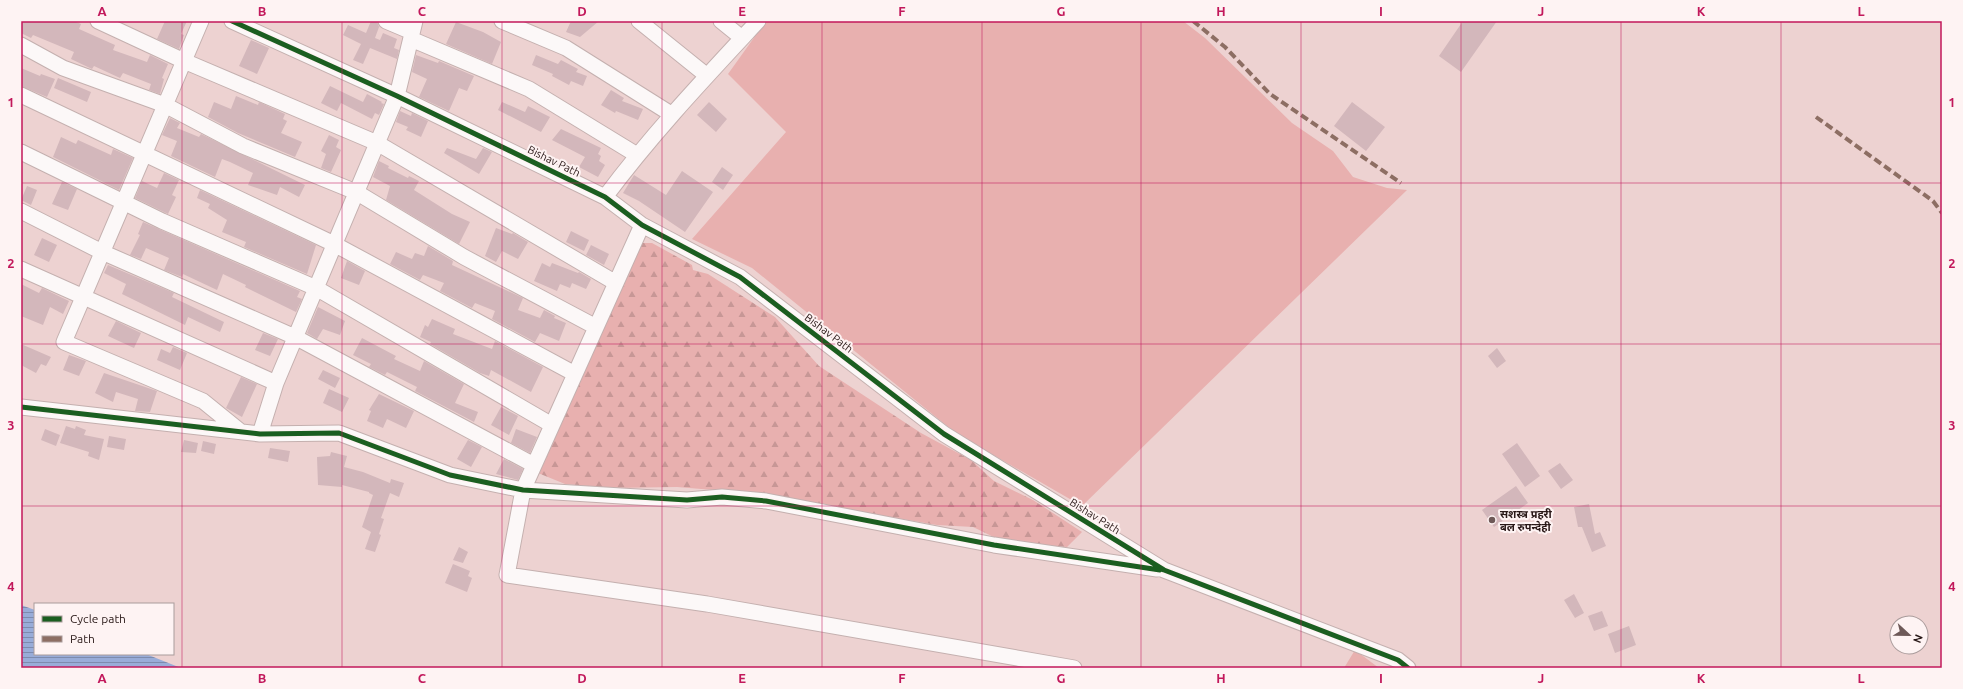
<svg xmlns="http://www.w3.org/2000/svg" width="1963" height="689" viewBox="0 0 1963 689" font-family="Ubuntu,'Noto Sans Devanagari',sans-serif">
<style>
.grass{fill:#e8b0af}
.forest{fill:url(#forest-firs)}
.water{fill:url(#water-rules)}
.building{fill:#d3b7bb}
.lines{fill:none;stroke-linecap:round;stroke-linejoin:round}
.minor-casing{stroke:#c4b0af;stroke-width:17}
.minor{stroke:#fcf8f8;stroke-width:15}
.quiet{stroke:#8d6e63;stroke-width:4;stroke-dasharray:8 4;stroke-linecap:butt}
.cycleway-casing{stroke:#fef3f3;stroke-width:8}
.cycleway{stroke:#1b5e20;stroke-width:5}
.grid{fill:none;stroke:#c2185b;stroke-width:1;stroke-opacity:0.55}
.poi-dot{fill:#6e5958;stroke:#fef3f3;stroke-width:1.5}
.labels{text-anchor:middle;stroke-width:4;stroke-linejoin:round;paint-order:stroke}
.street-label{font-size:11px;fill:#291817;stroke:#fef3f3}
.poi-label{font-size:11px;font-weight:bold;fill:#291817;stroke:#fef3f3;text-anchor:start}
.neatline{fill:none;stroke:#c2185b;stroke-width:1.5}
.grid-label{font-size:13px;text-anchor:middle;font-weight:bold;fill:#c2185b}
</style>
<defs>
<pattern id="forest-firs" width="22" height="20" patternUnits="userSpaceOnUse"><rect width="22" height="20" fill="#e8b0af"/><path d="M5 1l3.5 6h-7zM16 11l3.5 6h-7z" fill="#c79796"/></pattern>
<pattern id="water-rules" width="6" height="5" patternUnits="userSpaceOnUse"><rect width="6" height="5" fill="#99acd8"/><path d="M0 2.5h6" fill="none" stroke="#7d8bae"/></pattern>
</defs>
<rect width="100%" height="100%" fill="#edd2d1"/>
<!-- grass -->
<path class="grass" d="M766,21H1183L1205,38L1292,123L1333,151L1353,177L1387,188L1407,190L1082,506L957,434L752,268L692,239L786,132L728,74Z
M1355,650L1379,668H1344Z"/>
<!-- forest -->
<path class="forest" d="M641,243H652L692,265L693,270L708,274L775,317L819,366L921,433L971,460L994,481L1033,500L1082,532L1067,547L1002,541L973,527L937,525L750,493L677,487L611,488L565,484L538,473Z"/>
<!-- water -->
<path class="water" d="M21,605L35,610V654H146L181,668H21Z"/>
<!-- building -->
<path class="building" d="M21,21H74L81,24L79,29L115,45L113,50L147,62L150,55L168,64L162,78L164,79L160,94L149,90L151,84L123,73L120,78L94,66L92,69L71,59L74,52L33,35L31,38L21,33Z
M165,21H187L181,34L184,35L179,49L157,39Z
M371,21H377L379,27L375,38L380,40L383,33L397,39L394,48L399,50L397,59L370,48L363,64L353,60L361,44L343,35L348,25L366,33Z
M571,21H599L580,37L566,32Z
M1463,21H1497L1461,72L1439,56Z
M456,22L483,32L501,42L492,64L446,44Z
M251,40L269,48L257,74L239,66Z
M416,55L438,63L439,61L474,76L467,91L459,88L449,111L419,97L427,79L412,72Z
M536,55L558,64L561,60L578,69L576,72L587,76L583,86L571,81L569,85L552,76L553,74L532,65Z
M21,68L40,76L41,74L55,79L47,97L21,86Z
M58,78L91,92L87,102L54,88Z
M330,86L363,102L367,94L382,102L381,103L384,104L379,115L375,113L372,119L341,103L337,111L321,103Z
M611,90L624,98L622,101L643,109L638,120L616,111L615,113L601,105Z
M236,96L258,105L259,102L285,114L283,119L287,121L281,133L302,142L295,157L238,133L208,117L214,102L231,109Z
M502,102L525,112L528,106L550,117L541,132L498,110Z
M709,102L727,119L716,132L697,115Z
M1352,102L1385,127L1366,151L1334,126Z
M400,111L411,116L412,113L428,121L421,137L406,130L408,127L396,122Z
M170,118L180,123L177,128L199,137L201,134L305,185L299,197L280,187L277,195L248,185L253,173L230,162L222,159L215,177L171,156L177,141L162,135Z
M561,129L601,148L598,154L601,156L599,161L605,165L598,177L579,167L585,157L552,140Z
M329,135L339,140L336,147L341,150L331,172L321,168L326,154L321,151Z
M61,137L76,144L78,140L111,155L113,149L133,158L119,190L53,157Z
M447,148L476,159L483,148L492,152L479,174L444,153Z
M379,161L389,166L388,168L408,178L409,176L419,181L414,190L452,214L470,222L459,244L386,200L390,186L373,177Z
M722,167L733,175L723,190L712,182Z
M682,171L713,192L685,232L639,201L623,193L634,175L666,195Z
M164,173L179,180L172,195L176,197L168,214L135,198L142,181L157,188Z
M62,182L77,189L68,210L52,204Z
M27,186L37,190L31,205L21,200Z
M200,190L316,245L307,274L244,247L246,242L222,232L227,220L208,208L210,204L197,198Z
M143,222L300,291L297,297L302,299L296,312L245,287L246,285L223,274L217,290L183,274L182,277L164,270L169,258L146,248L141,259L130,255L140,235L138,234Z
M496,228L512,234L513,233L528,242L518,259L502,251L496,262L485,256Z
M571,231L589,240L584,251L566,242Z
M42,238L57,245L49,262L34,255Z
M591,245L609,254L604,265L586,255Z
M428,246L453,261L452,265L523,298L518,310L540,318L544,310L555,316L554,318L566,323L559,341L540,333L535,342L492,319L495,311L475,303L472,308L440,291L444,283L423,275L420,280L390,264L396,252L412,259L415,253L424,256Z
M347,261L365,271L359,285L341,278Z
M542,263L550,267L552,263L578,273L579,272L591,279L586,289L572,283L570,288L560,284L557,291L534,281Z
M108,265L174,293L172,297L224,322L220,332L188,317L185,325L122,294L126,284L104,273Z
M21,284L39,293L42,288L69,301L63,314L50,307L43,325L21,316Z
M318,307L345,321L340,335L323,329L317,339L307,333Z
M432,319L455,329L453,334L492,349L495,341L543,367L531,392L491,370L489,376L480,373L430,344L431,342L420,337L425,325L428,327Z
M116,321L141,333L134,348L108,336Z
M263,333L278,339L270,356L255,350Z
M362,338L396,356L394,359L420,371L424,361L464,384L455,403L478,412L474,422L415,391L417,387L387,372L385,375L369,367L371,364L353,355Z
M21,344L51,357L46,366L41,364L36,373L21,365Z
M173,347L187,353L180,370L157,360L161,349L170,353Z
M1497,348L1506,361L1497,368L1488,356Z
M69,355L86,361L79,376L63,370Z
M323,370L340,378L335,388L318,379Z
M104,373L157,391L150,412L135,411L138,399L116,392L113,402L95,393Z
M241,377L257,384L242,417L226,408Z
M329,389L349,398L342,412L323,403Z
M379,394L414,411L406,428L387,419L383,428L367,421L371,411L369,410Z
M501,407L518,416L509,435L491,425Z
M66,426L75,429L76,426L86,430L84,435L104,439L99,460L88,456L89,452L60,443Z
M45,429L60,435L56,446L41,440Z
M516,429L537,437L530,453L511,443Z
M109,436L126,439L124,450L107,447Z
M184,440L198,443L196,453L181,452Z
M468,440L482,447L471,467L457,459Z
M203,441L216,444L214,454L201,451Z
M1517,443L1540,476L1525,487L1502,454Z
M270,448L290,451L288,462L268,458Z
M331,452L347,456L344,467L363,472L390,483L391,479L404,483L399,497L390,493L381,518L384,519L379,534L381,535L375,552L365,549L371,532L362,527L373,495L369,493V492L342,485V487L318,485L317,457L330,456Z
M504,459L523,469L518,480L496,474Z
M1560,463L1573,480L1561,489L1548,471Z
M1516,486L1528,503L1494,527L1482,510Z
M1589,504L1595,534L1600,532L1606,546L1592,552L1582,527H1578L1574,507Z
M459,547L468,552L463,563L453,560Z
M453,564L470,571L468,576L472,578L467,592L445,583Z
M1574,594L1584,613L1575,618L1564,600Z
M1602,611L1608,626L1594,631L1588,616Z
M1629,626L1636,645L1615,653L1608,634Z"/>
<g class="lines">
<defs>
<path id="minor" d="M98,21L184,61L377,143L616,283
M201,21L64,342L203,401L240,431
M232,21L397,96L605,197L642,225L740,277L944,434L1164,570L1398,660L1408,668
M386,21L412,32
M502,21L566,48L671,114
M639,21L706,75
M721,21L742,38
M411,39L529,89L637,155
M21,45L63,68L165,105L243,146L356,192L464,257L596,327
M21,95L334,244L575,374
M21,152L162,221L316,288L552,425
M605,197C652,134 705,78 758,21
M21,211L102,252L295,337L534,465
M642,225L523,490L507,575L707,604L1074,668
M21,269L276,383
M21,407L260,434L339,433L450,475L523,490L687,500L722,497L766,501L994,545L1157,569
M260,434L276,383L397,96L415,21"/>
</defs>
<!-- minor casing -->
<use href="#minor" class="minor-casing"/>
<!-- minor -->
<use href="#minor" class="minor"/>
<!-- quiet -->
<path class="quiet" d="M1193,21L1225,47L1270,94L1401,183
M1816,117L1933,201L1942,213"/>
<defs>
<path id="cycleway" d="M232,21L397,96L605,197L642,225L740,277L944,434L1164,570L1398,660L1408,668
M21,407L260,434L339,433L450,475L523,490L687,500L722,497L766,501L994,545L1160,570"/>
</defs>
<!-- cycleway casing -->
<use href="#cycleway" class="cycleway-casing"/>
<!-- cycleway -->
<use href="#cycleway" class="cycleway"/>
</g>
<!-- grid -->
<path class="grid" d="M182,21V668M342,21V668M502,21V668M662,21V668M822,21V668M982,21V668M1141,21V668M1301,21V668M1461,21V668M1621,21V668M1781,21V668M21,183H1942M21,344H1942M21,506H1942"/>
<!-- markers -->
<circle class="poi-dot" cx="1492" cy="520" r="4"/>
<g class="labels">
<!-- street labels -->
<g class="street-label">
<text transform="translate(554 161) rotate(26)" y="4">Bishav Path</text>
<text transform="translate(829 333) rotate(37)" y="4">Bishav Path</text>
<text transform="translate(1095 516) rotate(32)" y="4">Bishav Path</text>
</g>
<!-- poi labels -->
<g class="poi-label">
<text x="1500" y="518">सशस्त्र प्रहरी<tspan x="1500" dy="13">बल रुपन्देही</tspan></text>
</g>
</g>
<!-- border -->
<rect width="1963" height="689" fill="none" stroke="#fef3f3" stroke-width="44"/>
<!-- legend -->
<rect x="34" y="603" width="140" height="52" fill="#fef3f3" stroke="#a99b9b"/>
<rect x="42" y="616" width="20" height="6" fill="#1b5e20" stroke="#a99b9b"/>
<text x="70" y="623" font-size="12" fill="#291817">Cycle path</text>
<rect x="42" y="636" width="20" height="6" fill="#8d6e63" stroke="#a99b9b"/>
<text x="70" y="643" font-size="12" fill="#291817">Path</text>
<!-- north arrow -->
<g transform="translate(1909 635) rotate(112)"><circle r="19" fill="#fef3f3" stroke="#a99b9b"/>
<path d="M0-3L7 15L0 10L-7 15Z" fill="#6e5958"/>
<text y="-6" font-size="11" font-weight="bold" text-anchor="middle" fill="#291817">N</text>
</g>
<rect x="22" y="22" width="1919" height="645" class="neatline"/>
<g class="grid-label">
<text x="102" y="16">A</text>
<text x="262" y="16">B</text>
<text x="422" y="16">C</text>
<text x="582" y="16">D</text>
<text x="742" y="16">E</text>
<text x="902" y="16">F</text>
<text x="1061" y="16">G</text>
<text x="1221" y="16">H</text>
<text x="1381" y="16">I</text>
<text x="1541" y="16">J</text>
<text x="1701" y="16">K</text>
<text x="1861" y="16">L</text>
<text x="11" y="107">1</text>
<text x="1952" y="107">1</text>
<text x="11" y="268">2</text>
<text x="1952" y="268">2</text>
<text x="11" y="430">3</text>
<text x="1952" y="430">3</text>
<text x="11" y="591">4</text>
<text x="1952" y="591">4</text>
<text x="102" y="683">A</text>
<text x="262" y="683">B</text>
<text x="422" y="683">C</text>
<text x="582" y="683">D</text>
<text x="742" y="683">E</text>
<text x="902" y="683">F</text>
<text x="1061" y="683">G</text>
<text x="1221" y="683">H</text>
<text x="1381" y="683">I</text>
<text x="1541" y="683">J</text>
<text x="1701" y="683">K</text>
<text x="1861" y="683">L</text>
</g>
</svg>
